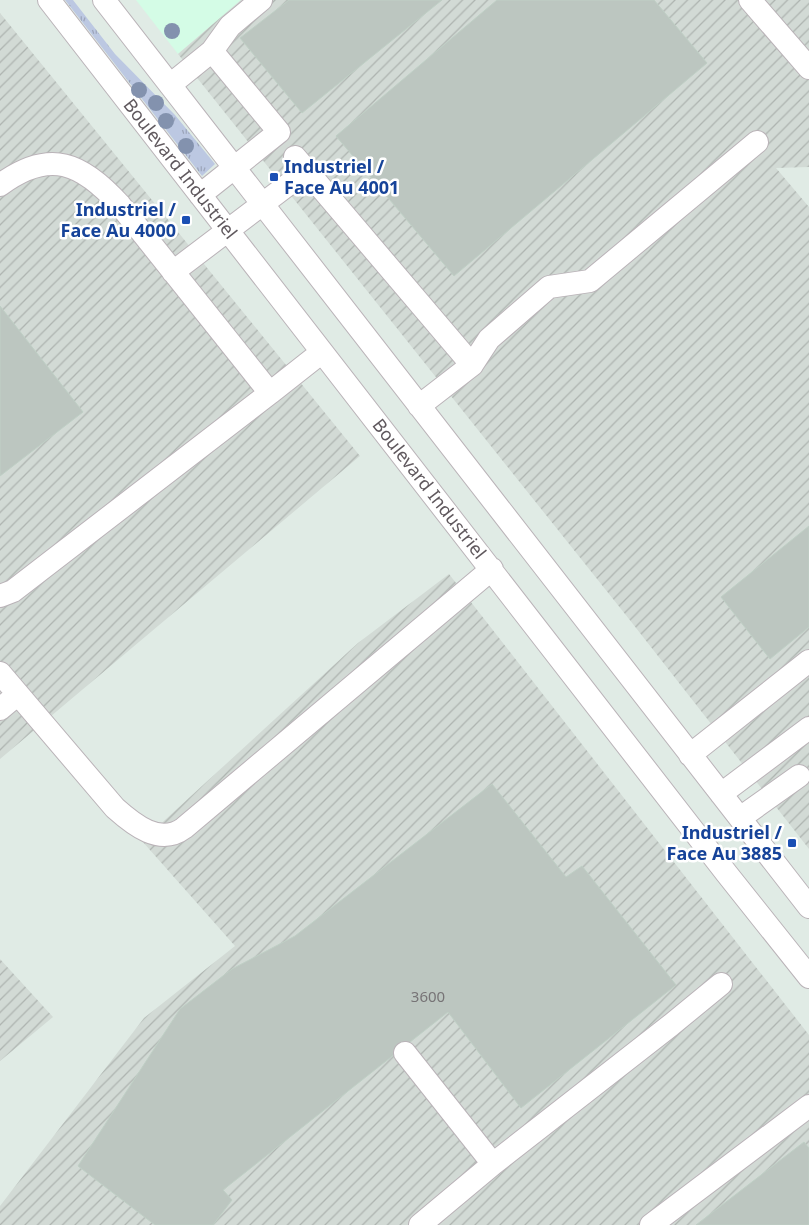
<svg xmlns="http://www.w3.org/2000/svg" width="809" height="1225" viewBox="0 0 809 1225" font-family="'Noto Sans',sans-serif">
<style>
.commercial{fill:#d4fce6}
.industrial{fill:url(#industrial-furrows)}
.grass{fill:url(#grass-tufts)}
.building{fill:#bcc6c0;stroke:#bfcfc5}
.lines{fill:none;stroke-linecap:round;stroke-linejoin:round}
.minor-casing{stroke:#bab3b8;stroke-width:24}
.minor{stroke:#fff;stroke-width:22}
.tree{fill:#8392ae}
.transit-dot{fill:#1a4fb4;stroke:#fff;stroke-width:2}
.labels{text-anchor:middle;stroke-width:5;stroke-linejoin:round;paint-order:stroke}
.number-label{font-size:15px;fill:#777476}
.transit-label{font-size:18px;font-weight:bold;fill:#164399;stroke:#fff;text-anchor:end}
.street-label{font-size:18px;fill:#60595e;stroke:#fff}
</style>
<defs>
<pattern id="industrial-furrows" width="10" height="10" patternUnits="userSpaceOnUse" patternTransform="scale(1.25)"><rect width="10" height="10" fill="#d2dad5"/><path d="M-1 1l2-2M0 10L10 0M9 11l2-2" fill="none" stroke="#aeb4b0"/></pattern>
<pattern id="grass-tufts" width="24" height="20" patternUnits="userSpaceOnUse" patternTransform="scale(1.25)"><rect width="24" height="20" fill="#bcc8e2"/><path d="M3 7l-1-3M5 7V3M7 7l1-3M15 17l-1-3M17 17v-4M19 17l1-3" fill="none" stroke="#9ca5ba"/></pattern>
</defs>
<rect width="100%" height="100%" fill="#e0ebe5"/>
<!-- commercial -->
<path class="commercial" d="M136,0H241L178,54Z"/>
<!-- industrial -->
<path class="industrial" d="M241,0H809V167L776,168L809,207V849L629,619L178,54Z
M0,13L360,456L0,759Z
M449,574L809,1035V1225H0V1206L144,1018L235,946L142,841L358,643Z
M0,959L53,1017L0,1061Z"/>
<!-- grass -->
<path class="grass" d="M65,0H73L115,54L175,115L215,164L202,176Z"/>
<!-- building -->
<path class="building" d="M289,0H442L302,113L240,38Z
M497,0H654L707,63L454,276L336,136Z
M0,306L83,412L0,476Z
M809,526V627L770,659L721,597Z
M492,784L566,877L582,866L676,985L521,1108L448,1012L223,1190L232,1200L213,1225H155L78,1166L180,1009L232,969L295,936Z
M804,1142L809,1148V1225H696Z"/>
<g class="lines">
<defs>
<path id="minor" d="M49,0L727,874L809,977
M104,0L809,907
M750,0L809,68
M212,51L230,26L261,0
M170,85L212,51L279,132L200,195
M295,157L472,365
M0,185C50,148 82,163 120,205L270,393L322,352
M173,272L306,171
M419,406L472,365L489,339L549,287L590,281L757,142
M0,596L13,591L270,393
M0,673L115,808C134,825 160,846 184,828L492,569
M0,709L18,694
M690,755L809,661
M721,794L809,728
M740,818L799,776
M405,1053L493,1164L671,1025L721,984
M420,1225L493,1164
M651,1225L809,1106"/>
</defs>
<!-- minor casing -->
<use href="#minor" class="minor-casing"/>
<!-- minor -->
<use href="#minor" class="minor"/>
</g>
<!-- trees -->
<g class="tree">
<circle cx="172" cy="31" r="8"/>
<circle cx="139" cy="90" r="8"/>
<circle cx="156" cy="103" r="8"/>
<circle cx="166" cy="121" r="8"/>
<circle cx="186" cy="146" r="8"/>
</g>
<!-- markers -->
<g class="transit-dot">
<rect x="269" y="172" width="10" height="10" rx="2.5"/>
<rect x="181" y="215" width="10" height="10" rx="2.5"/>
<rect x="787" y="838" width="10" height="10" rx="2.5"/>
</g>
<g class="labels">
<!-- number labels -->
<g class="number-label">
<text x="428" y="1002">3600</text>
</g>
<!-- transit labels -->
<g class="transit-label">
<text x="284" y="173" text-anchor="start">Industriel /<tspan x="284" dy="21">Face Au 4001</tspan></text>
<text x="176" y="216">Industriel /<tspan x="176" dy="21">Face Au 4000</tspan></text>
<text x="782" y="839">Industriel /<tspan x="782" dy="21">Face Au 3885</tspan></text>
</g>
<!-- street labels -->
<g class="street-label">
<text transform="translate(180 169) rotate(52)" y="6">Boulevard Industriel</text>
<text transform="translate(429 489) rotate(52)" y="6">Boulevard Industriel</text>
</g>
</g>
</svg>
